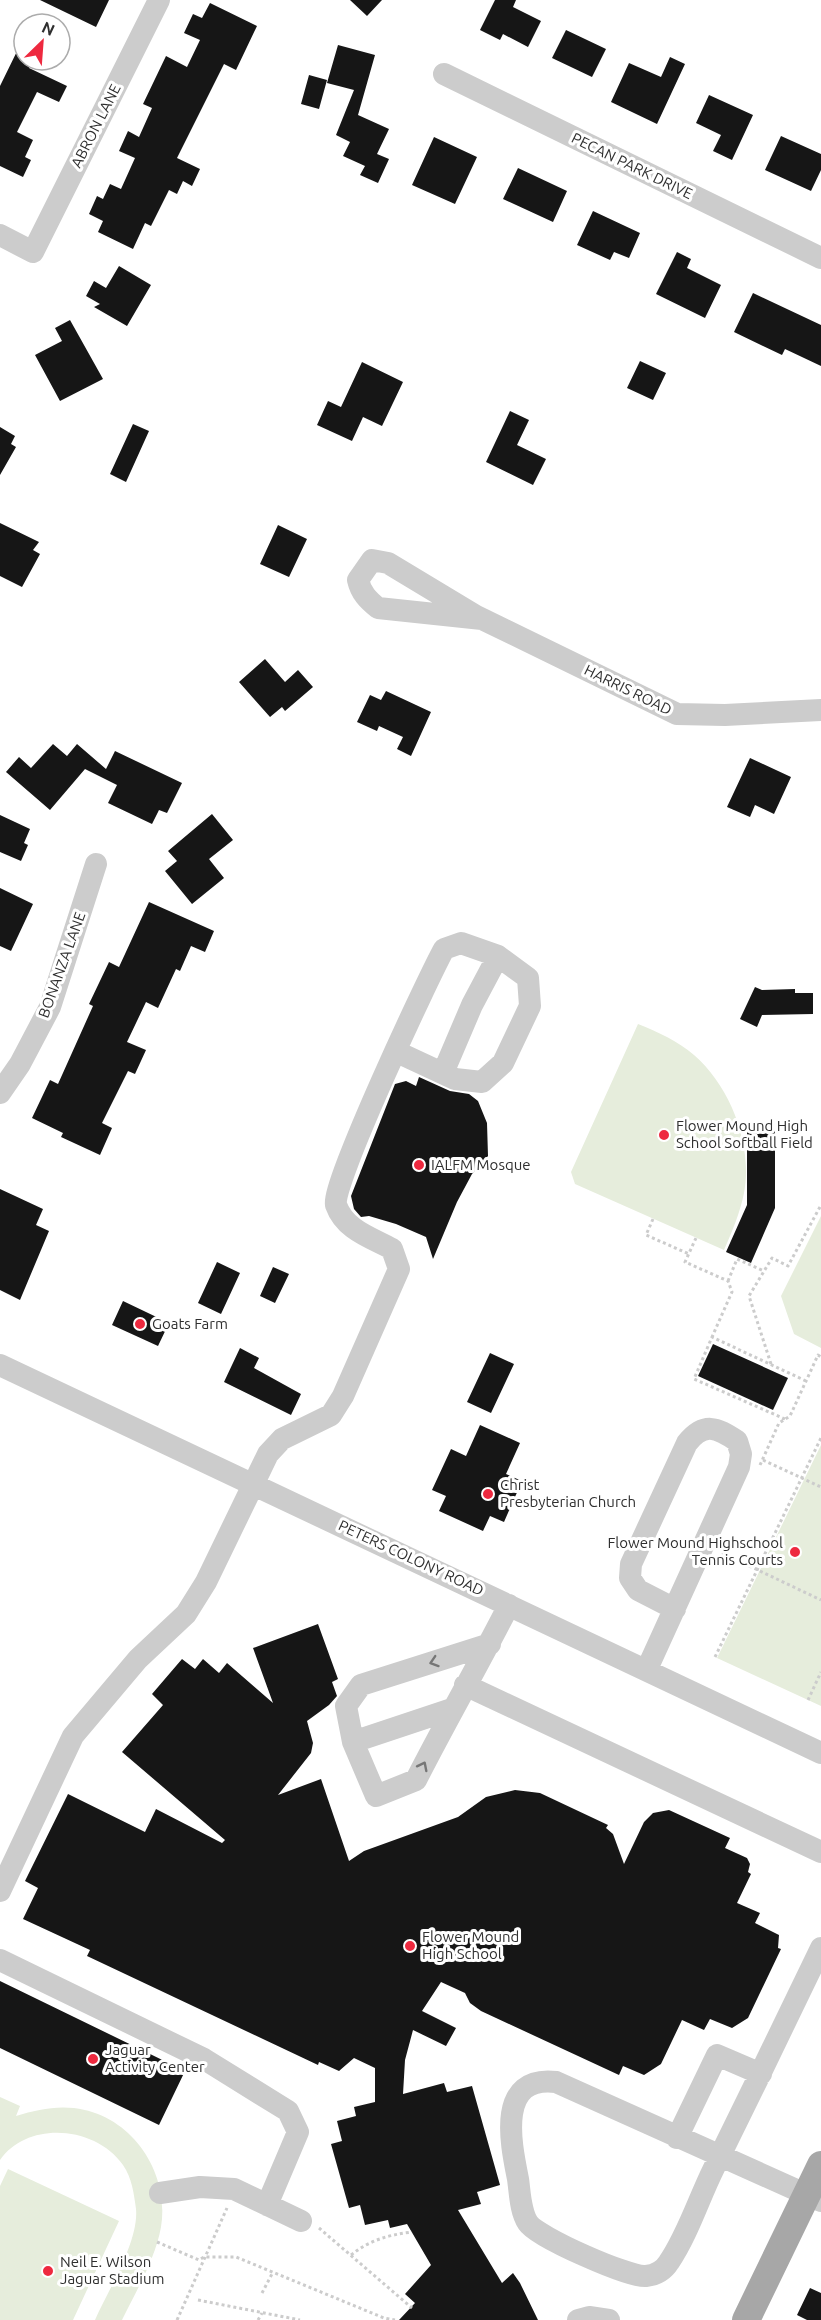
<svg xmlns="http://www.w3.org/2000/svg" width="821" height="2320" viewBox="0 0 821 2320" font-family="Ubuntu,sans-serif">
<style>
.green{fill:#e6eddc}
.building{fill:#161616}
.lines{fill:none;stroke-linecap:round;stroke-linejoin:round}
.path{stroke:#ccc;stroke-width:3;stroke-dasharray:3 3;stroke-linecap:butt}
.minor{stroke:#ccc;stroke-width:22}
.major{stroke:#a7a7a7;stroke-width:28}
.oneway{stroke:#767676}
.poi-dot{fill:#ee293f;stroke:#fff;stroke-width:2}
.labels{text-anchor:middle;stroke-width:6;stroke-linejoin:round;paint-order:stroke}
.street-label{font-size:15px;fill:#2f2f2f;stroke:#fff}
.poi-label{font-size:15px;fill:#2f2f2f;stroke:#fff;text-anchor:start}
</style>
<rect width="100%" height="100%" fill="#fff"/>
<!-- green -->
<path class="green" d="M638,1024C658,1032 678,1041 694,1055C731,1087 753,1146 744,1193C740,1213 732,1232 724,1250L575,1184L571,1172Z
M821,1216V1348L794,1334L781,1296Z
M821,1445V1706L717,1658Z
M0,2097L20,2106L16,2116C36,2110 53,2106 74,2108C132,2115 170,2172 161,2227C155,2260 136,2291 122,2320H95C108,2290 139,2242 136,2209C134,2194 132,2178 123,2165C96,2126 28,2120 0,2160Z
M8,2169L119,2221L73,2320H0V2186Z"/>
<!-- building -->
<path class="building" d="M40,0H109L96,27Z
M350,0H382L367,16Z
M495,0H516L513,7L541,21L528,47L503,34L500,40L480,30Z
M210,3L257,26L236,70L224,64L177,158L200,169L192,186L183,181L177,194L169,190L151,226L145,223L133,249L98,232L103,221L89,214L97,196L103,199L110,184L121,189L135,158L119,151L128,131L139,137L152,108L143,104L166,56L187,67L200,40L184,33L193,14L202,18Z
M566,30L606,49L592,77L552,58Z
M24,37V60H33L29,68L67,86L59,102L37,92L17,132L33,140L25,157L31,160L23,177L0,166V86Z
M338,45L375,55L358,115L389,129L377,154L389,159L378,183L360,175L365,166L343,156L350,142L336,135L354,90L327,83Z
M670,57L685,64L657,124L611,102L629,63L661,77Z
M309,75L327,80L319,109L301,104Z
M709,95L753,115L732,160L713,151L721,135L696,123Z
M781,136L821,154V170L811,191L765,170Z
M434,137L477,157L455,204L412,185Z
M518,168L567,191L553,222L503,199Z
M593,211L640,233L629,258L614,252L610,260L577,245Z
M677,252L691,259L687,268L721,285L705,318L656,294Z
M119,266L151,285L127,326L94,307L100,304L86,296L94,281L106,288Z
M753,293L821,325V366L785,349L782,355L734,332Z
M70,320L103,379L60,401L35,355L62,341L55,328Z
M640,361L666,373L653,400L627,388Z
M362,362L403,382L382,426L363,417L352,441L317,425L328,401L341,407Z
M510,411L529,420L517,445L546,459L533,485L486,462Z
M133,424L149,431L126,482L110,474Z
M0,427L15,436L11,444L16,447L0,475Z
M0,523L39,542L33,550L40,554L22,587L0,576Z
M278,525L307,539L289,577L260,564Z
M265,659L285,682L298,670L313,687L285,711L282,707L270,717L239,682Z
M386,691L431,712L411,756L397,749L403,737L379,726L377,731L357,722L370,695L381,700Z
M53,744L67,756L77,744L106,769L115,751L182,783L167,813L159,810L152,824L108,803L117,785L85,769L50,810L6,772L19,757L31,768Z
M750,758L791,777L774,814L755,805L750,817L727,807Z
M212,814L233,840L209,859L224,878L192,904L165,871L177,861L168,851Z
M0,815L30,829L24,843L28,845L21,861L0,852Z
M0,888L33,904L11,951L0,946Z
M149,902L214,931L205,952L191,946L180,971L176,969L158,1008L146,1002L127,1042L146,1050L135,1074L128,1071L102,1123L112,1128L100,1155L61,1137L63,1133L32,1118L50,1080L58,1084L93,1006L89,1004L109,962L119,967Z
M755,987L762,990L795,989V993H813V1014L762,1015L757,1027L740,1019Z
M419,1077L450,1091L469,1094L478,1101L487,1123L488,1156L472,1174L457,1202L433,1259L426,1237L396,1224L369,1216L361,1217L354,1209L351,1196L395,1084L406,1081L416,1086Z
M747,1131H775V1208L751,1263L726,1252L747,1205Z
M0,1189L43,1209L36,1225L49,1231L20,1300L0,1290Z
M217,1262L240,1273L221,1314L198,1303Z
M273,1267L289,1274L275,1303L260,1296Z
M123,1301L169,1323L158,1346L112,1325Z
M713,1344L788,1378L773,1410L698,1376Z
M240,1348L259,1358L254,1368L301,1394L291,1415L224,1382Z
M490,1353L514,1364L491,1413L467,1402Z
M480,1425L520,1443L506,1474L522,1481L504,1522L490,1516L483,1531L439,1511L446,1496L432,1490L451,1449L466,1456Z
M318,1624L338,1679L332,1682L337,1696L329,1705L307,1721L313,1743L311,1753L278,1795L321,1779L349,1861L364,1851L458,1817L486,1797L515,1790L540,1793L608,1825L606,1828L613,1834L624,1864L644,1822L653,1813L669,1810L730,1838L725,1848L747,1858L750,1864L748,1872L751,1874L737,1903L760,1913L755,1923L779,1935L778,1948L781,1949L748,2018L732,2028L710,2019L704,2030L682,2020L661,2064L644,2075L623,2066L619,2075L481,2011L470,2003L465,1993L441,1982L422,2011L456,2028L446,2046L413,2030L405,2060L403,2094L444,2083L447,2092L472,2086L500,2185L477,2192L481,2204L458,2210L502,2283L513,2273L520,2283L538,2320H399L415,2303L405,2294L431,2265L407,2224L390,2228L388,2220L365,2225L360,2205L349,2208L331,2144L342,2141L337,2121L356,2116L354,2107L375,2102V2068L354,2058L339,2071L319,2062L318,2065L87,1956L90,1950L23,1919L38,1888L25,1881L68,1794L145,1832L156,1809L222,1843L225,1840L122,1752L163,1705L152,1694L182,1659L195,1669L203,1659L219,1673L227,1663L273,1703L253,1648Z
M0,1981L185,2071L159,2125L0,2048Z
M810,2288L821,2293V2320H807L797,2315Z"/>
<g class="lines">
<!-- path -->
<path class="path" d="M653,1219L646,1235L689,1254
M696,1238L685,1262L728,1281L732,1292L712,1337
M728,1281L737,1259L764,1271
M771,1364L749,1296L772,1258L788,1266L821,1205
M785,1419L694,1379L712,1337L806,1381
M763,1460L821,1487
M760,1465L779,1423L790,1416L818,1355L821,1357
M722,1553L821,1600
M715,1657L821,1438
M808,1700L821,1672
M319,2228L412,2308
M157,2242L199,2260L204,2257H236L384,2318L395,2320
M351,2255C370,2240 388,2235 412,2232
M262,2293L273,2272
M198,2300L300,2320
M177,2320L227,2208
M258,2320L262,2313"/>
<!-- minor -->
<path class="minor" d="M444,74L821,258
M0,235L33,252L159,0
M482,619L378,608C368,600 361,593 358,580L372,560L388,563L476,616L677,714L725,715L821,710
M443,1073L472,1005L498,956
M0,1093L20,1064L50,1007L96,864
M0,1365L821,1753
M490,1644L361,1685L346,1706L353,1742L376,1796L416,1780C446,1721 479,1664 509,1605
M647,1669L739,1467L741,1454L737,1441C716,1427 704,1422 687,1443L631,1564L630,1578L638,1590L675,1609
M465,1685L821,1852
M353,1742L452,1709
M0,1891L73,1736L138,1659L186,1614L206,1582L268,1454L282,1439L331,1415L343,1396L399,1269L392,1249C370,1237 345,1230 336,1205C330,1187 428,978 444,949L461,943L498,956L528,978L530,1006L503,1063L482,1082L455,1079L397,1052
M821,1948C786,2021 750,2095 714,2168C699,2198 688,2234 669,2262C664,2270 656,2275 646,2276C630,2278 537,2237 528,2223C520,2211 520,2192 518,2179C511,2144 496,2075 556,2082L821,2201
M0,1960L204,2059L288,2111L298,2132L267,2205
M677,2138L717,2055L761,2074
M160,2193L200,2187L234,2189L301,2221
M578,2320L589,2317L609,2320"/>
<!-- major -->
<path class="major" d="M746,2320L821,2165"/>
</g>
<!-- one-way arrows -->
<defs><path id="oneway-chevron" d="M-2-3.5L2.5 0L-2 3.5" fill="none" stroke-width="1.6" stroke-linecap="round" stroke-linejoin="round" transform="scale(1.5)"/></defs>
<g class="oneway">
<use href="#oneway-chevron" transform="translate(434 1662) rotate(162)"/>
<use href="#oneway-chevron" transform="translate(423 1766) rotate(-63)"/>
</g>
<!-- markers -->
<g class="poi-dot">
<circle cx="664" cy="1135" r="6"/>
<circle cx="419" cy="1165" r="6"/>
<circle cx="140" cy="1324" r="6"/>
<circle cx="488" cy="1494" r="6"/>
<circle cx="795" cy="1552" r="6"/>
<circle cx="410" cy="1946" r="6"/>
<circle cx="93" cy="2059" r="6"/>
<circle cx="48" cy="2271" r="6"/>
</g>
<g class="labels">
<!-- street labels -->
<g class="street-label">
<text transform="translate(96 126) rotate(-63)" y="5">ABRON LANE</text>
<text transform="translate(632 166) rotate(26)" y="5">PECAN PARK DRIVE</text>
<text transform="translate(628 690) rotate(26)" y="5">HARRIS ROAD</text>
<text transform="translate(62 965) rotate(-70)" y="5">BONANZA LANE</text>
<text transform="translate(411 1558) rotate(25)" y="5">PETERS COLONY ROAD</text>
</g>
<!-- poi labels -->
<g class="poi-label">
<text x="676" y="1131">Flower Mound High<tspan x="676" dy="17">School Softball Field</tspan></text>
<text x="431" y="1170">IALFM Mosque</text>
<text x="152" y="1329">Goats Farm</text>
<text x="500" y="1490">Christ<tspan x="500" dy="17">Presbyterian Church</tspan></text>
<text x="783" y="1548" text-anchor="end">Flower Mound Highschool<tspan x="783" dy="17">Tennis Courts</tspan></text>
<text x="422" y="1942">Flower Mound<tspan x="422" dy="17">High School</tspan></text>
<text x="105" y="2055">Jaguar<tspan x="105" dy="17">Activity Center</tspan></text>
<text x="60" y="2267">Neil E. Wilson<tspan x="60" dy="17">Jaguar Stadium</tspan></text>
</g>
</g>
<!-- north arrow -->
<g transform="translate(42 42) rotate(25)"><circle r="28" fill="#ffffff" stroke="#acacac" stroke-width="1.5"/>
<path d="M0-4.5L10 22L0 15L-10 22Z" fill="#ee293f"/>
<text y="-9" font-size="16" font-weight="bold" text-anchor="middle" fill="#2f2f2f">N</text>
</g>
</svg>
